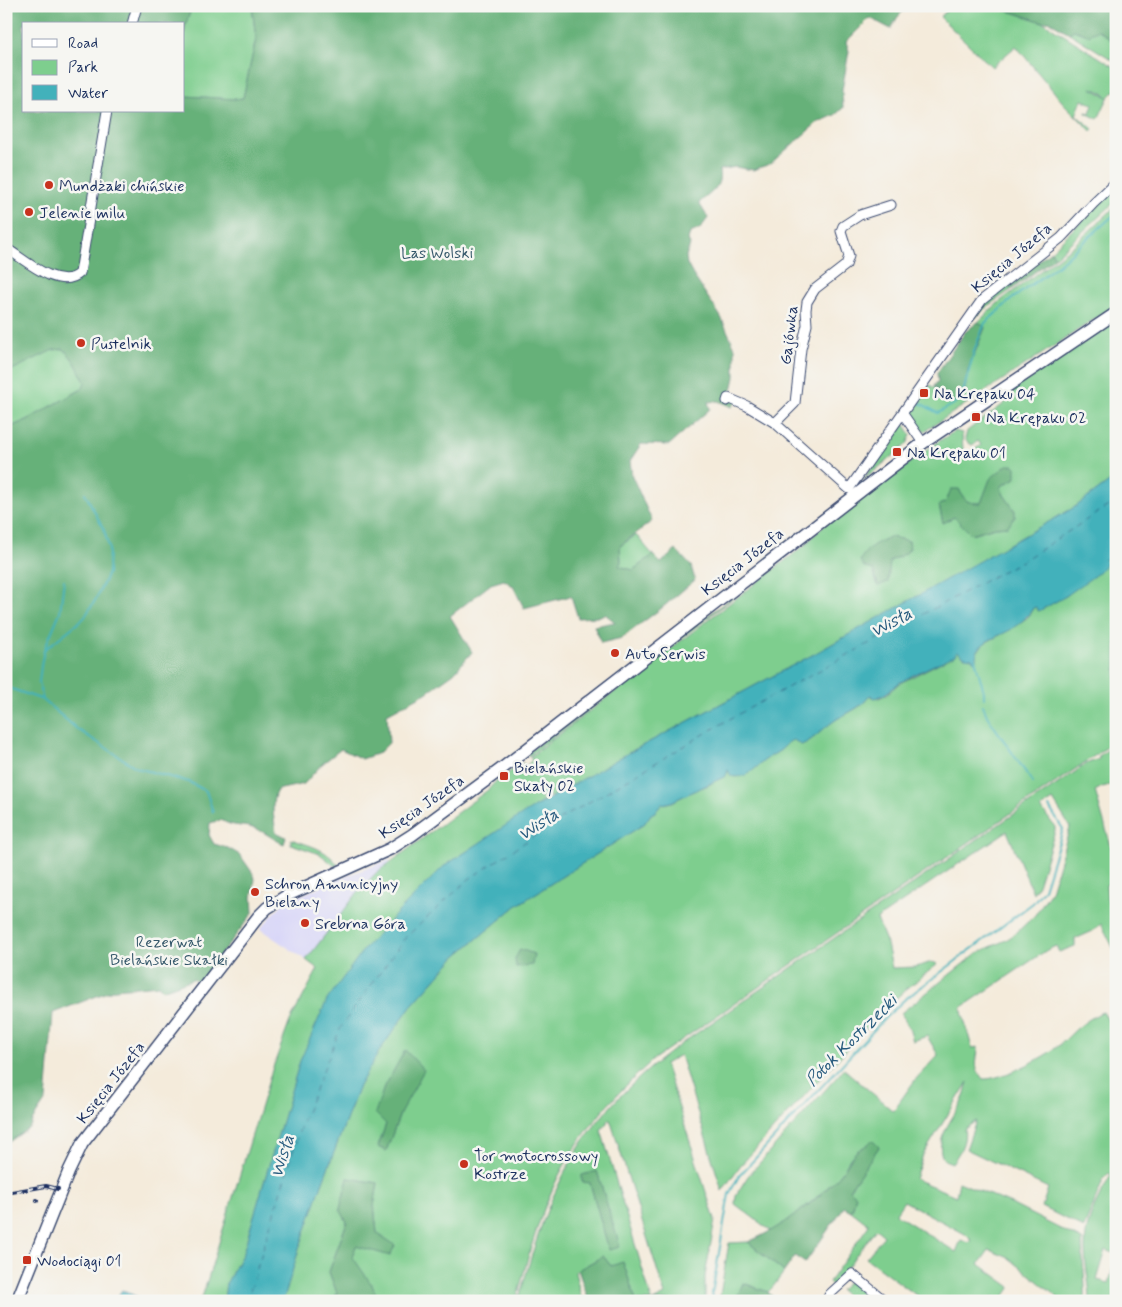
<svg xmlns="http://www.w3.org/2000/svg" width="1122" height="1307" viewBox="0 0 1122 1307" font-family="Mynerve,sans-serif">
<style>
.built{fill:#d9d7f8}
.green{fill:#7ece8e;stroke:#4c7e76;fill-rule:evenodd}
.forest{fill:#66b179;stroke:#40706c}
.water{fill:#42b1bb;stroke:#2e708c}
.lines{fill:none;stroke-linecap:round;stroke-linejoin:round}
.stream{stroke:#42b1bb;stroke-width:2}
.ferry{stroke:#295c7f;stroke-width:1;stroke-dasharray:6 5;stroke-linecap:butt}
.minor-casing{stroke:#3c4b71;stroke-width:11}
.major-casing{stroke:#3c4b71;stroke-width:14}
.minor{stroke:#fff;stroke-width:9}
.major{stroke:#fff;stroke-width:11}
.rail-casing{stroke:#1b2f5e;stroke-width:4}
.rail{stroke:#f6f6f2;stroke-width:2;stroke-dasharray:5.5;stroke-linecap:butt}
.poi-dot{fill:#c8321e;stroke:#f6f6f2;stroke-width:2}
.labels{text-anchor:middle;stroke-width:5;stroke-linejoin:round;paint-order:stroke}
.poi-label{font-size:16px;fill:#1b2f5e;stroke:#f6f6f2;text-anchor:start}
.park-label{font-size:16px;fill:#34576a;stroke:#f6f6f2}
.street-label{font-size:16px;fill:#1b2f5e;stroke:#f6f6f2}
.water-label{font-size:18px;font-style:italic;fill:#295c7f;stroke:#f6f6f2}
</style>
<rect width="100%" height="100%" fill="#f6f6f2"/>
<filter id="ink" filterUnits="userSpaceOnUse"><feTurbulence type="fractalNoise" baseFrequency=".02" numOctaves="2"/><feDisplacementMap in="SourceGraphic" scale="10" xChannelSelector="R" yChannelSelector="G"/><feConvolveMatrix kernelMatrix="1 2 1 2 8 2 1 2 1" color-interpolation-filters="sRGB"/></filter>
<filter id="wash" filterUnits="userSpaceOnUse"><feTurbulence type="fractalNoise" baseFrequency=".0096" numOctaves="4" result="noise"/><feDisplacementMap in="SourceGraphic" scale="20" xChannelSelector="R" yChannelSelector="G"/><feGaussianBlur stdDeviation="1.12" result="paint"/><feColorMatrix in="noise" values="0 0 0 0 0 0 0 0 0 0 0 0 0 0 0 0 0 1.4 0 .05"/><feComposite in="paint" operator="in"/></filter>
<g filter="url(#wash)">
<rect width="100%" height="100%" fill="#f4ebdb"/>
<!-- built -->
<path class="built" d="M389,860L391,863L376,873L358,892L306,960L260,929L283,903L338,879Z"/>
<!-- green -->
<path class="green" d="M192,6H252L256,39L243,98L235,99L184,96V38L185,27Z
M952,6H993L1043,22L1116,68V90L1108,98C1105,92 1097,90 1091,88L1106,96L1108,98L1098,119L1086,113V112L1090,113L1093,104L1082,100L1076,115L1093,129L1091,131L1064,104L1016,46L992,67L940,17Z
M1074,30L1088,35L1099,30L1116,44V62L1069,33Z
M1116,187V201L1055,257L1051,251Z
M1116,206V305L925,431C917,429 911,418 912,409L930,385L956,402L964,397L968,370L985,328L978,322L999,302L1073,246Z
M1006,284L1011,290L989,305L974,319L973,317L992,296Z
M1116,319V477L1075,507L995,553L816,653L621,757L551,798L547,793L541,798L544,801L443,867L300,1061L243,1253L226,1284L224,1301H201L272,1070L290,1021L318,969L306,960L358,892L376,873L489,789C498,777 511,772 523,763L528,769L530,768L528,764L532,760L530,757L804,546L823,526L939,441L955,431L962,433L963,450L955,456L958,461L981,445L978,441L972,445L967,442L965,439L967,431L1005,403L1008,398L1005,393ZM1016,478L1003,485L1001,488L1004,495L1015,511L1008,526L995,527L971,534L954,517L943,523L939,505L946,502L959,489C965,502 967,503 981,503L991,479ZM890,537L909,541L906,553L890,561L878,586L873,570Z
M53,349H64C70,354 84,374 85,382C86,385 84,387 82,389L27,420L6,429V373Z
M902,425H905L911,435L907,444L860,483L878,460V458Z
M636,535L653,555L633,570L618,566L621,561L620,546Z
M1105,559L1109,560L1114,568L1116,567V741L654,1059C612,1097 572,1141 550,1195C535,1229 526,1265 516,1301H370L352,1256L356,1246L376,1251L377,1233L374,1206L378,1183L348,1178L340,1209L347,1222L329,1272L337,1293L333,1301H283L299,1249L322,1184L359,1086L380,1050L411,1006L455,957L516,906L644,824L651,814L655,812L662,804L672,802L695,790L709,785L729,770L734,777C748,775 754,769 765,760C770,756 777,753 782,749C786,745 788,741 794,740L801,745C814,740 822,729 834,721C845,713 862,709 869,696L879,698L887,694L898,684L955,655L957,651L965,657L976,654L983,644L1011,629L1028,617L1033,608L1036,607L1038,611L1066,596L1081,584ZM406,1050L400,1114L386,1151L378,1147L386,1124L383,1090Z
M757,578L756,580L529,756L527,753Z
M1116,744V784L1102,787L1095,791L1116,864V879L1106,885L1107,899L1116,915V953L1101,924L1093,931L1075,939V946L1059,952L1056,946L1047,950L961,1008L972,1048L978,1047C978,1061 972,1065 983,1079C1001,1080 1044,1058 1058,1046C1067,1039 1074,1030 1084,1023C1089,1019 1095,1016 1100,1013L1103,1012L1116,1033V1254L1106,1250L1097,1280L1109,1283L1116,1256V1301H1090C1090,1284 1085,1268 1085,1251C1084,1222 1098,1199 1111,1175L1109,1173L1104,1178L1084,1228L1042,1207L1048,1188L966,1149L976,1121L964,1129C967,1141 959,1154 952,1163C948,1161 943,1161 942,1156C935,1139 955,1115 962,1101C965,1095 966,1088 968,1082L923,1155L915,1179L956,1196L959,1182L1011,1204L1082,1240C1082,1261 1086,1281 1085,1301H1062L1009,1258L989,1250L979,1264L1011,1287L1001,1301L993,1297L990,1301H924L866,1258L884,1236L876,1229L833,1286L829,1282L869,1225L851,1211L853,1207L849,1190L879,1147C870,1147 863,1147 856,1152C848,1158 845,1170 838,1177C817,1198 796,1216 772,1232L735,1204L736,1195L748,1176L844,1069L893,1111L915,1080L938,1055L927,1036L913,1041L909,1028L901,1013L977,953L1006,940L1015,934L1035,915L1051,891L1070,827L1053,800L1041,808L1055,827V831L1038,885L1033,893L1007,831L877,919L887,944L892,968L916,967L932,962L938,964L904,991L884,1009L740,1166L722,1191L680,1055L665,1064L715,1220L705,1276V1301H653L665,1295L610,1119L601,1130L652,1301H636L623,1263L611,1266L603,1256L575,1272L582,1301H518C530,1262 540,1222 558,1186C587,1123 632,1079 688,1039L1088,763L1099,759V756ZM597,1171L619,1247L609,1249L590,1183ZM904,1201L965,1234L972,1241L968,1243L961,1240L956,1252L897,1215L896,1213Z
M291,839C310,846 325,848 338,865L335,866L320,854L291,844Z
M748,1242L784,1272L772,1288L768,1292L743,1283L738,1295L744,1301H722L720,1295L729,1243Z
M852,1279L856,1281L880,1301H853L840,1290Z"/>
<!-- forest -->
<path class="forest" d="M6,6H192L185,27L184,38V24H24V111H184V96L235,99L243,98L256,39L252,6H907L897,18L891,29L870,18L846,42L849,51L842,90L843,108L835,115L817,123L770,164L753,170L735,167L719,170C722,188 711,192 699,203L708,218L700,229L690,233L688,239L690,245L686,256L687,264L693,275L721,317L735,348V377L731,395L738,400L732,407L718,401L708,402L710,409L669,445L641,444L630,461L632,476L652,521L620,546L621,562L619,566L633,570L653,555L661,563L676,550L691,566L695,580L663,607L622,638L601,643L594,626L615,622L605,614L597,617L578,618L571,596L524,608L513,586L504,580L491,584L450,616L472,652L454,673L426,693L387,714L389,743L379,753L362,759L341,749L322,764L304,784L277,790C270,802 274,819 276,832L286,837L284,844C274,840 265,832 256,829C242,824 234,828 221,820L210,823L209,835L214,844L228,848L240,855L254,875L255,879L252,897L253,913L199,983L193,979L162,990L159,985L115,989L53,1013L46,1100L32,1121L30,1127L6,1144V429L27,420L82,389L85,382L74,361L64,349L53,350L6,373Z
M993,6H1116V44L1099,30L1088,35L1074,30L1069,33L1049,21L1043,22Z
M1051,251L1055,257L1011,290L1006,284Z
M978,322L985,327L968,370L964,397L956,403L934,386L938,381L937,373L965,332Z
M1007,465H1014L1016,467V478L1003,485L1001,488L1004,495L1015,511V517L1008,526L995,527L971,534L954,517L943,523L939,505L946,502L951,489H959C965,502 967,503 981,503L990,479Z
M890,537L909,541L910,548L906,553L890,561L888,582L878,586L873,570L864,567L860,561C865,549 878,541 890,537Z
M520,949L534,954L532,965L516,967L515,959Z
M405,1050L424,1070L400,1114L386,1151L378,1147L386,1124L375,1113L383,1090Z
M872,1140L879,1147L849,1190L856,1195L853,1207L851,1211L844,1207L805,1263L795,1256L784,1272L748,1242C783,1227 813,1204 839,1176C845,1170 848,1161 854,1154C859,1148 867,1147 872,1140Z
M597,1171L620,1247L609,1250L590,1183L582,1182V1175Z
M348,1178L378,1183L374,1206L377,1233L395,1245L390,1256L356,1246L352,1256L372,1285L379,1301H333L337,1293L329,1272L347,1222L340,1209Z
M603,1256L611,1266L623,1262L636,1301H589L578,1270Z
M743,1283L768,1292L776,1301H744L738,1295Z"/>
<!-- water -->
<path class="water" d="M1116,477V567H1111L1109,560L1105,559L1106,564L1098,573L1066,596L1039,611L1036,607L1033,608C1027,618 1019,624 1010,630C996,638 975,642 976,660L974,661L972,658L965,657L957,651L955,655C937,664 917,672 899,683C890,689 885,697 873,698L871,695L869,696C861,709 845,713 834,721C822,729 814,740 801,745L794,740C788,741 786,745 782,749C777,753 770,756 765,760C755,768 746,780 731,776L728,770L726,776L671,802L662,804L655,812L651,814L644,824L516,906L455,957L411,1006L380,1050L359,1086L322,1184L299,1249L283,1301H224L226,1284L243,1253L300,1061L327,1000L364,949L401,909L443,867L526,812L621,757L816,653L1075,507Z
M122,1290L147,1301H114Z"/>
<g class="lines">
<!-- stream -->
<path class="stream" d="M918,402L938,413L954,404L962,396L975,348L985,323L1012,299L1058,265L1116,213
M44,650L84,618L96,599L108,573L109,548L104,530L85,493
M975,659L984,692V698
M6,687L43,700L77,729L137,768L189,782L206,791L213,812
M43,700L39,682L41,666L44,650L60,612L64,580
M983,705L987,716L1033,783
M539,788L548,800
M714,1301L712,1294L729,1194L739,1176L885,1018L904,1000L1033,903L1044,889L1063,829L1049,807"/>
<!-- ferry -->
<path class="ferry" d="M247,1301L302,1122L341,1027L405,938L469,879L557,821L735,716L1027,558L1116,501"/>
</g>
</g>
<g filter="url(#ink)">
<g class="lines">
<defs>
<path id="minor" d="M132,24L137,6
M6,248C24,259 59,292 80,273L107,111
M727,401L728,398L747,406L775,423L849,489L982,300L1061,238L1094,203L1116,182
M903,414L923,443
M775,423L795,403L801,349L807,325L806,310L807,302L815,289L846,265L849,256L841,231L843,226L860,215L891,205
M826,1301L830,1294L852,1274L885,1301"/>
<path id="major" d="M17,1301L69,1171L82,1144L258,917L267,908L288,895L390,849L412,835L500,770L923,443L1116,313"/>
</defs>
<!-- minor casing -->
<use href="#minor" class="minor-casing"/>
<!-- major casing -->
<use href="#major" class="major-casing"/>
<!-- minor -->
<use href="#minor" class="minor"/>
<!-- major -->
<use href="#major" class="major"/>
<defs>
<path id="rail" d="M6,1193L46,1186L58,1189
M37,1200V1201"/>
</defs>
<!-- rail casing -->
<use href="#rail" class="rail-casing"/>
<!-- rail -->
<use href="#rail" class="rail"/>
</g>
</g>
<!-- markers -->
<g class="poi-dot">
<circle cx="49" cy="185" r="5"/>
<circle cx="29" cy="212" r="5"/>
<circle cx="81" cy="343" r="5"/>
<rect x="919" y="388" width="10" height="10" rx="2.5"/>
<rect x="971" y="412" width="10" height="10" rx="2.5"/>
<rect x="892" y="447" width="10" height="10" rx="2.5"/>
<circle cx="615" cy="653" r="5"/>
<rect x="499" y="771" width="10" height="10" rx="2.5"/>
<circle cx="255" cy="892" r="5"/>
<circle cx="305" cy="923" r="5"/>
<circle cx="464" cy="1164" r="5"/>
<rect x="22" y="1255" width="10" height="10" rx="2.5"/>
</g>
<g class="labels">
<!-- poi labels -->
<g class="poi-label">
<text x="59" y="191">Mundżaki chińskie</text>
<text x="39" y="218">Jelenie milu</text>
<text x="91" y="349">Pustelnik</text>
<text x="934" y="399">Na Krępaku 04</text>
<text x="986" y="423">Na Krępaku 02</text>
<text x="907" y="458">Na Krępaku 01</text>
<text x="625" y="659">Auto Serwis</text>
<text x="514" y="773">Bielańskie<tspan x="514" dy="18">Skały 02</tspan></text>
<text x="265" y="889">Schron Amunicyjny<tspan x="265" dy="18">Bielany</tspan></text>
<text x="315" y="929">Srebrna Góra</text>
<text x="474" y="1161">Tor motocrossowy<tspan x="474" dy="18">Kostrze</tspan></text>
<text x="37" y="1266">Wodociągi 01</text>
</g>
<!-- park labels -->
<g class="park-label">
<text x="437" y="258">Las Wolski</text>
<text x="169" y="947">Rezerwat<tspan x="169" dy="18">Bielańskie Skałki</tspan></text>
</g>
<!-- street labels -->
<g class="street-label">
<text transform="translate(1011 257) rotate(-40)" y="6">Księcia Józefa</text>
<text transform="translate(788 335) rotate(-83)" y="6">Gajówka</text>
<text transform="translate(742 561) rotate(-38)" y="6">Księcia Józefa</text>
<text transform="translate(421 806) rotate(-35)" y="6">Księcia Józefa</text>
<text transform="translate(110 1082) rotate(-52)" y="6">Księcia Józefa</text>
</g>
<!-- water labels -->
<g class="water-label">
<text transform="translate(891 622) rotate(-28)" y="6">Wisła</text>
<text transform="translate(538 824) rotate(-33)" y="6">Wisła</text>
<text transform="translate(851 1040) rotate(-45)" y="6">Potok Kostrzecki</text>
<text transform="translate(282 1156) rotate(-73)" y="6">Wisła</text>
</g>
</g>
<!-- margin -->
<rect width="1122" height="1307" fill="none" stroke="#f6f6f2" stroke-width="25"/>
<!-- legend -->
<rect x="22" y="22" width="162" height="90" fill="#f6f6f2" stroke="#9ea6b7"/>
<rect x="32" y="39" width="25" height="8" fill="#ffffff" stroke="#9ea6b7"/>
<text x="68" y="48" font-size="15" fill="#1b2f5e">Road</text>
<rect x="32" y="60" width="25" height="15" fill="#7ece8e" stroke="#9ea6b7"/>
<text x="68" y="72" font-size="15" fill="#1b2f5e">Park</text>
<rect x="32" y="85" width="25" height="15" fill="#42b1bb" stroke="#9ea6b7"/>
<text x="68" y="98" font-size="15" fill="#1b2f5e">Water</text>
</svg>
